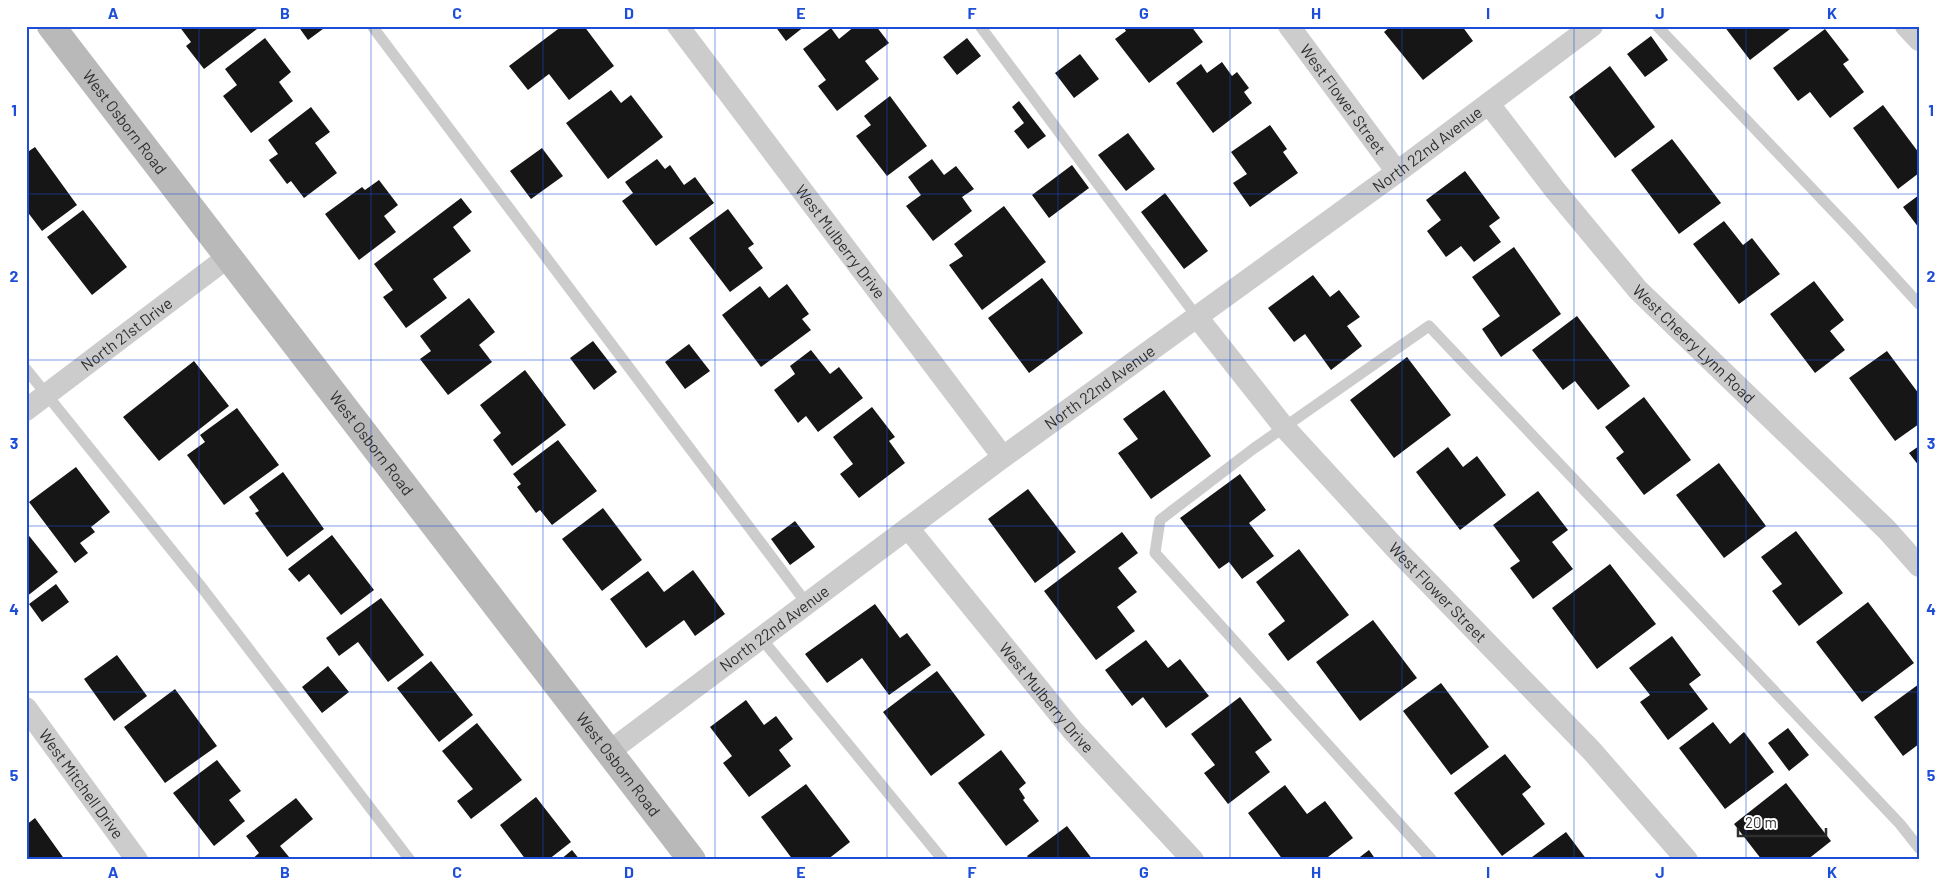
<svg xmlns="http://www.w3.org/2000/svg" width="1945" height="886" viewBox="0 0 1945 886" font-family="Barlow,sans-serif">
<style>
.building{fill:#161616}
.lines{fill:none;stroke-linecap:round;stroke-linejoin:round}
.lane{stroke:#ccc;stroke-width:11}
.street{stroke:#ccc;stroke-width:22}
.secondary{stroke:#b9b9b9;stroke-width:28}
.grid{fill:none;stroke:#1d4ed8;stroke-width:1;stroke-opacity:0.55}
.labels{text-anchor:middle;stroke-width:5;stroke-linejoin:round;paint-order:stroke}
.street-label{font-size:16px;fill:#2f2f2f;stroke:#fff}
.neatline{fill:none;stroke:#1d4ed8;stroke-width:2}
.grid-label{font-size:16px;text-anchor:middle;font-weight:bold;fill:#1d4ed8}
</style>
<rect width="100%" height="100%" fill="#fff"/>
<!-- building -->
<path class="building" d="M179,26H261L204,69L186,46L191,42Z
M298,26H327L308,40Z
M562,26H584L614,66L569,100L549,74L528,90L509,66Z
M775,26H805L786,41Z
M855,26H876L889,43L865,61L879,79L837,111L818,86L826,80L803,49L831,28L839,39Z
M1123,26H1191L1203,42L1149,83L1115,39L1126,31Z
M1391,26H1462L1473,41L1423,80L1384,32Z
M1724,26H1794L1750,60Z
M1825,29L1849,60L1843,64L1864,92L1830,118L1810,92L1798,101L1773,68Z
M1651,36L1668,60L1645,77L1627,54Z
M265,38L291,72L279,82L293,101L251,133L223,96L237,85L225,69Z
M967,38L981,56L957,75L943,57Z
M1080,54L1099,79L1074,98L1055,73Z
M1222,62L1232,76L1237,72L1249,88L1244,92L1252,103L1213,133L1176,83L1201,64L1207,73Z
M1610,66L1655,127L1615,158L1569,97Z
M611,90L621,103L631,95L663,137L608,179L566,123Z
M890,96L927,146L887,176L856,136L871,125L864,116Z
M1019,101L1046,136L1028,149L1014,131L1024,123L1012,107Z
M1883,105L1919,153V173L1898,189L1853,128Z
M311,107L330,132L315,143L337,173L304,198L291,181L287,184L269,160L278,154L268,140Z
M1270,125L1287,149L1283,152L1298,173L1250,207L1233,183L1247,174L1231,152Z
M1128,133L1155,169L1126,191L1098,155Z
M1672,139L1721,203L1679,234L1631,170Z
M35,147L77,205L42,231L26,210V153Z
M542,148L563,176L531,199L510,171Z
M657,159L665,169L670,165L684,185L695,177L714,203L656,246L622,201L633,193L625,182Z
M932,159L944,175L956,166L974,189L962,197L972,211L933,241L906,206L921,195L908,177Z
M1072,165L1089,188L1049,218L1032,195Z
M1465,171L1500,218L1489,226L1501,242L1474,262L1461,246L1446,257L1427,231L1441,220L1426,200Z
M379,180L398,205L384,216L396,232L359,260L325,214L362,187L365,190Z
M1165,193L1208,251L1184,269L1141,212Z
M1919,195V228L1903,207Z
M461,198L472,212L453,227L471,251L433,279L447,298L406,328L383,297L393,290L374,264Z
M1004,206L1046,262L982,310L949,265L963,256L954,244Z
M728,209L754,244L748,248L763,268L730,292L689,238Z
M83,210L127,267L92,295L47,237Z
M1724,221L1743,245L1752,238L1780,274L1739,304L1693,244Z
M1514,247L1561,314L1501,357L1482,329L1500,316L1472,277Z
M1313,275L1330,297L1339,290L1360,317L1347,326L1362,346L1331,370L1305,334L1294,342L1268,308Z
M1042,278L1083,333L1029,373L988,318Z
M1814,281L1844,320L1830,331L1845,350L1815,373L1770,314Z
M787,284L809,314L802,319L811,330L761,367L722,315L760,286L769,298Z
M469,298L495,332L479,345L492,362L448,395L420,359L431,351L420,336Z
M1577,316L1630,386L1598,410L1575,381L1563,390L1532,350Z
M593,341L617,372L594,390L570,358Z
M689,344L710,371L685,389L665,362Z
M811,350L830,374L839,367L863,398L818,432L806,416L798,423L774,390L795,374L790,366Z
M1887,351L1919,394V424L1895,441L1849,378Z
M1407,357L1451,415L1394,458L1350,400Z
M194,361L229,406L159,461L123,417Z
M525,370L566,425L512,466L493,440L501,433L480,405Z
M1164,390L1211,456L1151,499L1118,453L1138,439L1123,419Z
M1644,397L1691,460L1644,495L1616,458L1624,452L1605,427Z
M872,407L895,437L889,441L905,463L859,498L840,474L853,464L833,437Z
M237,408L279,465L224,505L187,455L205,442L200,435Z
M558,440L597,491L552,525L540,510L536,513L517,487L521,484L513,474Z
M1919,446V466L1909,453Z
M1448,447L1463,467L1477,456L1506,495L1460,530L1416,472Z
M1719,463L1766,526L1724,558L1676,495Z
M76,467L110,512L91,527L95,532L80,543L88,553L75,563L29,502Z
M283,472L324,529L287,557L255,513L259,511L249,497Z
M1240,474L1266,510L1249,523L1274,556L1242,579L1229,562L1219,569L1180,518Z
M1028,489L1076,552L1035,583L988,519Z
M1538,491L1568,530L1552,542L1573,569L1533,599L1510,568L1520,561L1493,525Z
M603,508L642,560L602,591L562,539Z
M795,521L815,547L790,565L771,539Z
M1796,531L1843,593L1799,626L1772,591L1782,584L1761,557Z
M26,532L58,572L26,597Z
M1122,532L1138,553L1118,568L1137,592L1117,607L1135,631L1096,660L1044,591Z
M332,535L374,590L341,615L309,574L299,582L288,569Z
M1299,549L1349,615L1288,661L1268,634L1285,621L1256,582Z
M1610,564L1656,624L1597,669L1552,608Z
M693,570L725,614L695,636L684,620L646,648L610,599L648,571L664,592Z
M56,584L69,602L42,622L29,604Z
M381,598L424,655L388,682L358,642L339,656L326,638Z
M1868,602L1914,663L1862,702L1816,642Z
M875,604L900,638L907,633L931,665L889,695L862,658L827,683L805,654Z
M1373,620L1417,678L1360,721L1316,662Z
M1672,636L1701,675L1689,684L1708,709L1668,740L1640,702L1650,695L1629,668Z
M1146,640L1168,668L1180,659L1209,696L1166,728L1143,697L1132,706L1105,670Z
M117,655L147,696L114,721L84,679Z
M431,661L473,715L439,742L397,688Z
M328,666L349,692L322,713L302,687Z
M937,671L985,735L931,776L883,712Z
M1441,683L1489,747L1451,775L1403,711Z
M1919,684V744L1903,756L1874,717Z
M175,689L217,746L165,783L124,727Z
M1240,697L1272,740L1255,752L1270,772L1228,804L1204,773L1215,765L1191,734Z
M746,700L764,725L776,716L793,739L779,750L791,766L749,797L723,763L732,756L710,727Z
M1713,722L1730,744L1744,732L1774,772L1725,809L1679,748Z
M477,723L522,780L471,819L457,801L473,789L442,751Z
M1788,728L1809,755L1789,771L1768,743Z
M1001,750L1026,783L1019,789L1025,798L1023,800L1039,821L1006,846L958,783Z
M1505,754L1531,787L1522,794L1545,824L1502,856L1454,793Z
M217,760L241,791L229,800L245,821L214,846L173,793Z
M1786,783L1831,841L1807,860H1762L1734,824Z
M806,784L850,842L827,860H793L761,817Z
M1285,785L1307,814L1325,801L1353,838L1324,860H1283L1248,813Z
M536,797L571,842L548,860H526L500,825Z
M296,798L313,819L280,846L289,857L286,860H251L259,853L246,836Z
M35,818L65,860H26V825Z
M1067,826L1093,860H1030L1027,856Z
M1566,832L1587,860H1535L1532,857Z
M572,850L580,860H560Z
M1369,850L1376,860H1356Z"/>
<g class="lines">
<!-- lane -->
<path class="lane" d="M372,26L807,604
M980,26L1197,317
M1657,26L1856,235L1919,304
M26,369L203,589L410,860
M761,638L943,860
M1432,860L1155,553L1160,520L1253,449L1429,326L1900,824L1919,848"/>
<!-- street -->
<g class="street">
<path id="s1" d="M678,26L1003,457"/>
<path id="s2" d="M1289,26L1397,172"/>
<path d="M1906,26L1919,40"/>
<path id="s3" d="M1489,104L1555,190L1638,290L1887,530L1919,566"/>
<path id="s4" d="M1197,317L1284,427L1397,550L1591,750L1687,860"/>
<path id="s5" d="M26,410L228,257"/>
<path id="s6" d="M908,528L1073,731L1193,860"/>
<path id="s7" d="M26,708L137,860"/>
<path id="s8" d="M610,751L1003,457L1397,172L1592,26"/>
</g>
<!-- secondary -->
<path class="secondary" id="s9" d="M51,26L692,860"/>
</g>
<!-- grid -->
<path class="grid" d="M199,26V860M371,26V860M543,26V860M715,26V860M887,26V860M1058,26V860M1230,26V860M1402,26V860M1574,26V860M1746,26V860M26,194H1919M26,360H1919M26,526H1919M26,692H1919"/>
<g class="labels">
<!-- street labels -->
<g class="street-label">
<text dy="6" stroke="none"><textPath href="#s2" startOffset="91">West Flower Street</textPath></text>
<text dy="6" stroke="none"><textPath href="#s9" startOffset="121">West Osborn Road</textPath></text>
<text dy="6" stroke="none"><textPath href="#s8" startOffset="1015">North 22nd Avenue</textPath></text>
<text dy="6" stroke="none"><textPath href="#s1" startOffset="270">West Mulberry Drive</textPath></text>
<text dy="6" stroke="none"><textPath href="#s5" startOffset="126">North 21st Drive</textPath></text>
<text dy="6" stroke="none"><textPath href="#s3" startOffset="316">West Cheery Lynn Road</textPath></text>
<text dy="6" stroke="none"><textPath href="#s8" startOffset="610">North 22nd Avenue</textPath></text>
<text dy="6" stroke="none"><textPath href="#s9" startOffset="526">West Osborn Road</textPath></text>
<text dy="6" stroke="none"><textPath href="#s4" startOffset="366">West Flower Street</textPath></text>
<text dy="6" stroke="none"><textPath href="#s8" startOffset="205">North 22nd Avenue</textPath></text>
<text dy="6" stroke="none"><textPath href="#s6" startOffset="219">West Mulberry Drive</textPath></text>
<text dy="6" stroke="none"><textPath href="#s9" startOffset="931">West Osborn Road</textPath></text>
<text dy="6" stroke="none"><textPath href="#s7" startOffset="94">West Mitchell Drive</textPath></text>
</g>
</g>
<!-- border -->
<rect width="1945" height="886" fill="none" stroke="#ffffff" stroke-width="55"/>
<!-- scale -->
<path d="M1738 828v8h88v-8" fill="none" stroke="#2f2f2f" stroke-width="2.5"/>
<text x="1745" y="828" font-size="15" fill="#2f2f2f" stroke="#ffffff" stroke-width="4" paint-order="stroke">20 m</text>
<rect x="28" y="28" width="1890" height="830" class="neatline"/>
<g class="grid-label">
<text x="113" y="19">A</text>
<text x="285" y="19">B</text>
<text x="457" y="19">C</text>
<text x="629" y="19">D</text>
<text x="801" y="19">E</text>
<text x="972" y="19">F</text>
<text x="1144" y="19">G</text>
<text x="1316" y="19">H</text>
<text x="1488" y="19">I</text>
<text x="1660" y="19">J</text>
<text x="1832" y="19">K</text>
<text x="14" y="116">1</text>
<text x="1931" y="116">1</text>
<text x="14" y="282">2</text>
<text x="1931" y="282">2</text>
<text x="14" y="449">3</text>
<text x="1931" y="449">3</text>
<text x="14" y="615">4</text>
<text x="1931" y="615">4</text>
<text x="14" y="781">5</text>
<text x="1931" y="781">5</text>
<text x="113" y="878">A</text>
<text x="285" y="878">B</text>
<text x="457" y="878">C</text>
<text x="629" y="878">D</text>
<text x="801" y="878">E</text>
<text x="972" y="878">F</text>
<text x="1144" y="878">G</text>
<text x="1316" y="878">H</text>
<text x="1488" y="878">I</text>
<text x="1660" y="878">J</text>
<text x="1832" y="878">K</text>
</g>
</svg>
